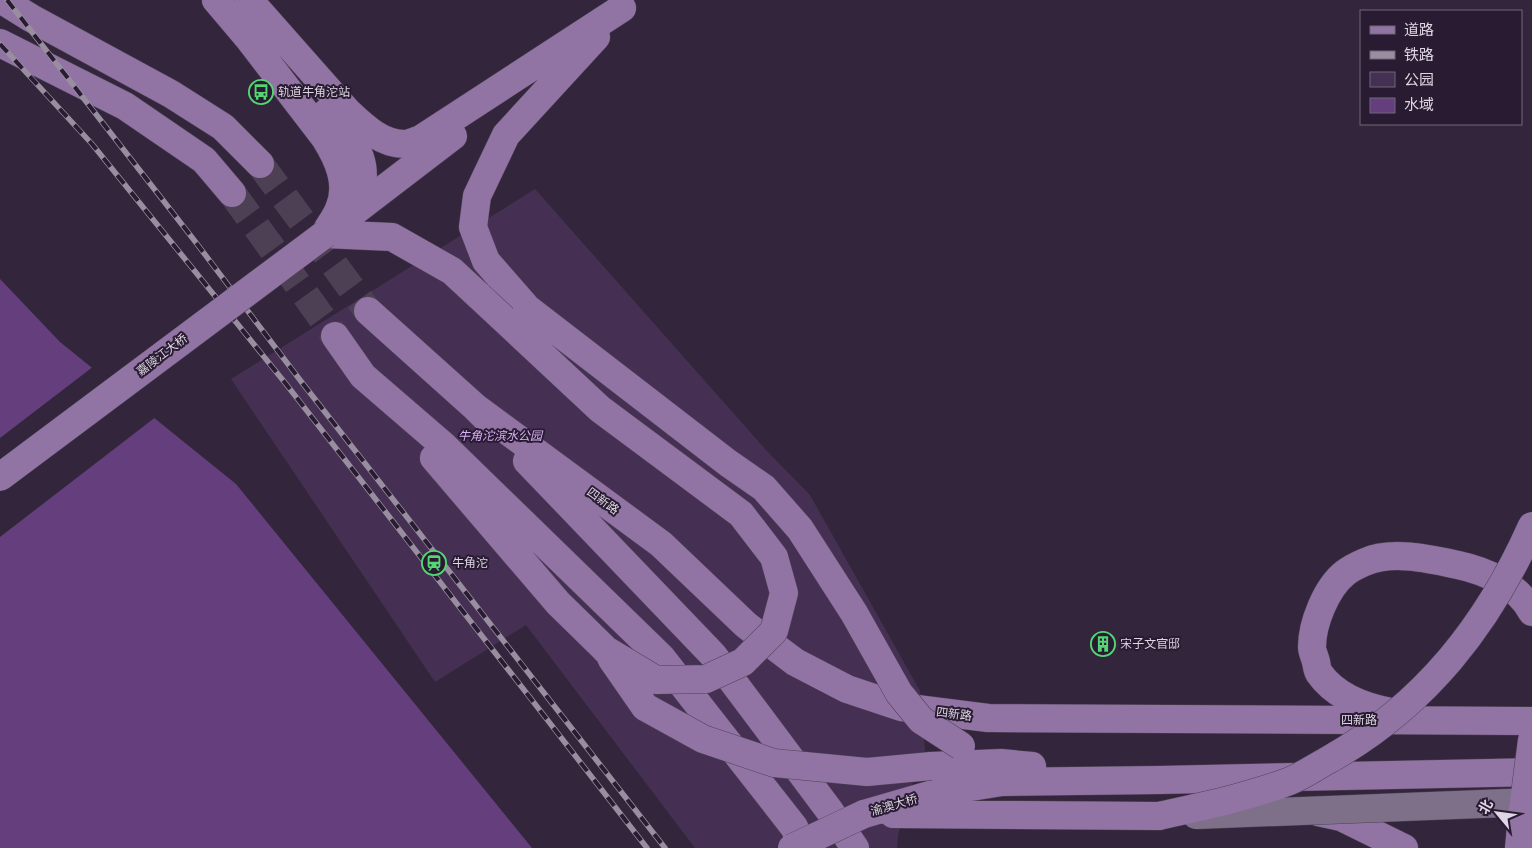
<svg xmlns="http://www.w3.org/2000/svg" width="1532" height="848" viewBox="0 0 1532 848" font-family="Georgia,'Noto Sans SC',serif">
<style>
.green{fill:#453053}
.water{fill:#653f7d}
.pier{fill:#33263c}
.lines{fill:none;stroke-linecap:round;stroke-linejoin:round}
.major-tunnel{stroke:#4d4055;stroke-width:28;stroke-dasharray:28 14;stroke-linecap:butt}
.major-casing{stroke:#4e4355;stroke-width:29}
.major{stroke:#9174a4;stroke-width:28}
.rail-casing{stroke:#988e9f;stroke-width:5.5}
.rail{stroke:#291c32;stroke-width:4;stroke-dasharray:11;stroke-linecap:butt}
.minor-bridge-casing{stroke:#4e4355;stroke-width:29;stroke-linecap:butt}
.major-bridge-casing{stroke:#4e4355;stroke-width:29;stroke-linecap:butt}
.minor-bridge{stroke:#7f708a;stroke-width:28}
.major-bridge{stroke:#9174a4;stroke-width:28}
.labels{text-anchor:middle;stroke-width:4;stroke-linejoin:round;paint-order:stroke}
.poi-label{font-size:12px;fill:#ded6e4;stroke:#291c32;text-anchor:start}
.street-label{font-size:12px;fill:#ded6e4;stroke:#291c32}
.park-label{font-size:12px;font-style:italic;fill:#d9aff7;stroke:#291c32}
</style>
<rect width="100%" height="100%" fill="#33263c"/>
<!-- green -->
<path class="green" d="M535,189L765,449L810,495L920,691L925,751L911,787L898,835L897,848H695L526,625L435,682L231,379Z"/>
<!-- water -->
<path class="water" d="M0,279L60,342L236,484L532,848H0Z"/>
<!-- pier -->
<path class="pier" d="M94,366L157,416L0,537V438Z"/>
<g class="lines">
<!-- major-tunnel -->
<path class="major-tunnel" d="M260,164L368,311
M232,193L335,336"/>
<defs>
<path id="major" d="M2,0L31,18L171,94L223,127L260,164
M216,0L249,39L325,138C338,159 350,184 339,209C336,217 331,223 327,230
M249,0L348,112C363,126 382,145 406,144C411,143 416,141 421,139L622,8
M0,43L125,106L204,160L232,193
M326,113C359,144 374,167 354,212
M325,234L453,136
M325,234L392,237L452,271L479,296
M527,308L486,261L473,227L477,196L506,135L596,37
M368,311L475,407L489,421
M335,336L363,376L443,445L661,657L794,827L804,848
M475,407L661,544L746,625L795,662L847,689L901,707L988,718L1532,721
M434,458L558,603L606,650
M527,461L713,655L829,810L855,848
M1391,712C1364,707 1335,696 1319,673C1317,670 1317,666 1316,662C1315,657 1312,652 1312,647C1312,624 1326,588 1345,573C1350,569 1358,565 1365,562C1392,550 1430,559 1458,565C1486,571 1518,585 1532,612
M931,766L1001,763L1032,766
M1318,812L1341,817L1404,848
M864,814L940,792L1002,782L1159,780L1532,772
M893,814L1159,816
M1519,848L1521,826"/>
</defs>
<!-- major casing -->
<use href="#major" class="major-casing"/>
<!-- major -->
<use href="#major" class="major"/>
<defs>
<path id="rail" d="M7,0L194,240L300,380L665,848
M0,44L92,144L286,384L647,848"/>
</defs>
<!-- rail casing -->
<use href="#rail" class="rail-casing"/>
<!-- rail -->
<use href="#rail" class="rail"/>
<defs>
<path id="minor-bridge" d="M1196,815L1532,802"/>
<path id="major-bridge" d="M479,296L600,409L741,514L774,557L784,593L774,631L743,662L706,679L656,680L606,650
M527,308L728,463L764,488L800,529L854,613L899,693L921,720L961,746
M0,477L325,234
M611,658L645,707L703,739L774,763L867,772L931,766
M1159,816C1203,806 1248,797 1290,781C1304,775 1317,766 1330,759C1425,705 1488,625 1532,526
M1521,826L1532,740
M792,848L864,814"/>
</defs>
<!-- minor-bridge casing -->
<use href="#minor-bridge" class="minor-bridge-casing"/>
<!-- major-bridge casing -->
<use href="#major-bridge" class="major-bridge-casing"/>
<!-- minor-bridge -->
<use href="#minor-bridge" class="minor-bridge"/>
<!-- major-bridge -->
<use href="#major-bridge" class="major-bridge"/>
</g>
<!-- icons -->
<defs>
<symbol id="bus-ring" viewBox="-11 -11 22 22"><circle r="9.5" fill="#291c32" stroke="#53d673" stroke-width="1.5"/><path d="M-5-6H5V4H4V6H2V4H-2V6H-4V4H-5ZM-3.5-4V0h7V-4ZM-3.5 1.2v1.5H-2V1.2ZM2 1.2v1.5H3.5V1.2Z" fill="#53d673"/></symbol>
<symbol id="station-ring" viewBox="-11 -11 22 22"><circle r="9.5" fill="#291c32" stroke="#53d673" stroke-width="1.5"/><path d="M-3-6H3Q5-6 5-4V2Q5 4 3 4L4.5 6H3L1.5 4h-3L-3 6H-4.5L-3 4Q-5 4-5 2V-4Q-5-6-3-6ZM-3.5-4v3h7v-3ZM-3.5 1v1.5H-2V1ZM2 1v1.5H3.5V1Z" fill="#53d673"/></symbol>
<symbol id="building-ring" viewBox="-11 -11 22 22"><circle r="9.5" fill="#291c32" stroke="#53d673" stroke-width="1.5"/><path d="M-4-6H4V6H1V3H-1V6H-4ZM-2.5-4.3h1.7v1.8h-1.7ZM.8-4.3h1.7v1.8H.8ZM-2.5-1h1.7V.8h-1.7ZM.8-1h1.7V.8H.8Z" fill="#53d673"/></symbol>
</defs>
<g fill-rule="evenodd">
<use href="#bus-ring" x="247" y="78" width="28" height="28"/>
<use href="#station-ring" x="420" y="549" width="28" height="28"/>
<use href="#building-ring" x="1089" y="630" width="28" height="28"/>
</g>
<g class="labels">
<!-- poi labels -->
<g class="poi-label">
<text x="278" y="96">轨道牛角沱站</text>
<text x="452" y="567">牛角沱</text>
<text x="1120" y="648">宋子文官邸</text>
</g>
<!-- street labels -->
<g class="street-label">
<text transform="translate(162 355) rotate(-37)" y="4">嘉陵江大桥</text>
<text transform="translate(603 501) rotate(36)" y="4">四新路</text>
<text transform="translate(954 714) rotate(7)" y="4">四新路</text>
<text x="1359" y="724">四新路</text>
<text transform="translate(894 805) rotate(-16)" y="4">渝澳大桥</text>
</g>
<!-- park labels -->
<g class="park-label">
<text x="500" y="440">牛角沱滨水公园</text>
</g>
</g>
<!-- legend -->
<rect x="1360" y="10" width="162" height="115" fill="#291c32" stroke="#716679"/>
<rect x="1370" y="26" width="25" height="8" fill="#9174a4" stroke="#716679"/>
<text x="1404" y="35" font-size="15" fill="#ded6e4">道路</text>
<rect x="1370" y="51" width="25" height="8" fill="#988e9f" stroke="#716679"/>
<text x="1404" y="60" font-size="15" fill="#ded6e4">铁路</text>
<rect x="1370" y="72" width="25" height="15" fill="#453053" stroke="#716679"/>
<text x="1404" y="85" font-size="15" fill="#ded6e4">公园</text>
<rect x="1370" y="98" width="25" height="15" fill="#653f7d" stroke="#716679"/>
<text x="1404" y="110" font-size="15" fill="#ded6e4">水域</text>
<!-- north arrow -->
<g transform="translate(1497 813) rotate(299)" stroke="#291c32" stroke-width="4" paint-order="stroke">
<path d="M0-4L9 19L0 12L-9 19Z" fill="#ded6e4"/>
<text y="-8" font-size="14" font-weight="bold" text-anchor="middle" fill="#ded6e4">北</text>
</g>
</svg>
